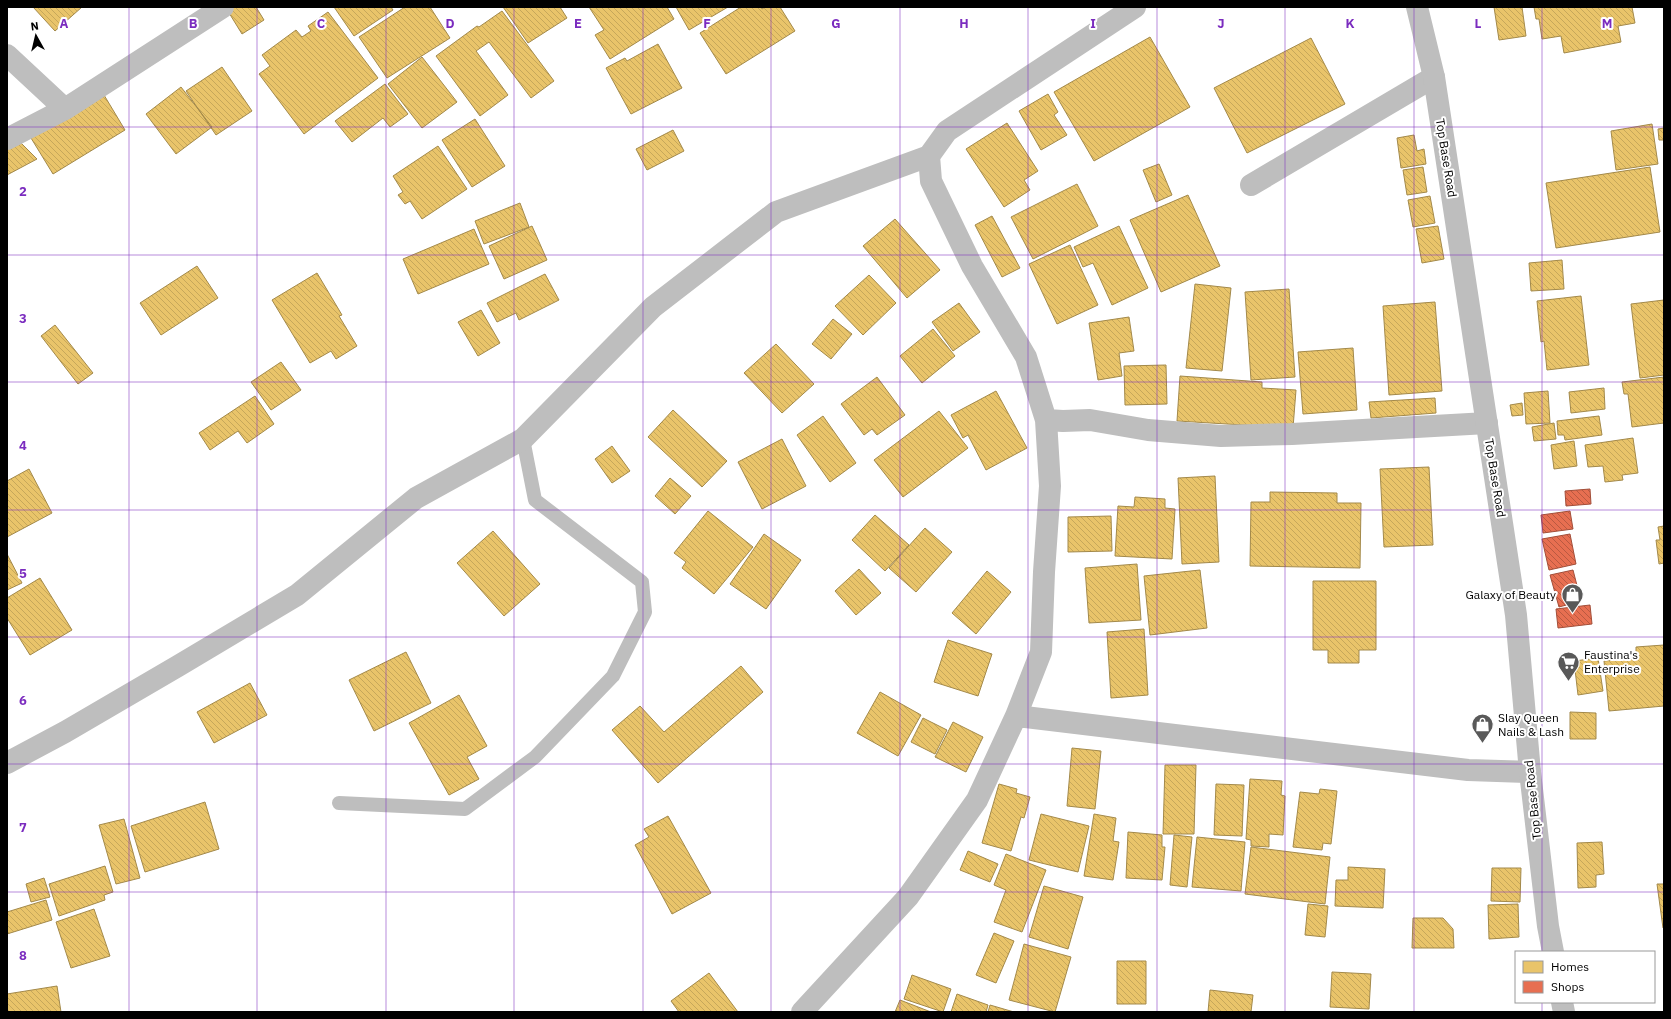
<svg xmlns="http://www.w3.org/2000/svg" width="1671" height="1019" viewBox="0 0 1671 1019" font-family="'IBM Plex Sans',sans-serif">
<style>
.homes{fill:url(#homes-back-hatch);stroke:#a3894a}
.shops{fill:url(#shops-back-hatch);stroke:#a24e39}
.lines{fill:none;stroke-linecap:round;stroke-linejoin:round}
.service{stroke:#bebebe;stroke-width:14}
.minor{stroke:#bebebe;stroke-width:22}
.tertiary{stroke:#bebebe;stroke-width:22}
.grid{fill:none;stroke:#7b2cbf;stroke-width:1;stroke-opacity:0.55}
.labels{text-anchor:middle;stroke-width:4;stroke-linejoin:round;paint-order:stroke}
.street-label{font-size:12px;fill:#000;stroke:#fff}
.poi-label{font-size:12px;fill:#000;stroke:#fff;text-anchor:start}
.grid-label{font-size:13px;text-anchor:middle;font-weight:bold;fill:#7b2cbf;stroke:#fff;stroke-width:4;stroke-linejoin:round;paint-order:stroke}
</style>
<defs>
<pattern id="homes-back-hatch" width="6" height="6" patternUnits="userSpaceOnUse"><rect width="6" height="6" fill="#e9c46a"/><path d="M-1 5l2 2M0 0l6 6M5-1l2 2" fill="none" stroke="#c6a75a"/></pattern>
<pattern id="shops-back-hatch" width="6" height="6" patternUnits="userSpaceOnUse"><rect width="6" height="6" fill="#e76f51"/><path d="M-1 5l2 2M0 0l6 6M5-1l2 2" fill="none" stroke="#b95941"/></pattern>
</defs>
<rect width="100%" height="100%" fill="#fff"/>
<!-- homes -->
<path class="homes" d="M33,7H82L55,31Z
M228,7H256L264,20L242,34L226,8Z
M334,7H391L393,10L354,36Z
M405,7H430L450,38L387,78L359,37Z
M503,7H560L567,18L528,43Z
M589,7H667L674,19L610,59L595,35L604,30Z
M676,7H728L689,30Z
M741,7H761L762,9L765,7H780L795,31L726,74L700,33Z
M1494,7H1522L1526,36L1499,40Z
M1534,7H1632L1635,23L1618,26L1621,42L1564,53L1561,36L1542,39L1539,19H1536Z
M502,11L554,81L531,98L489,42L476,51L508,95L480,116L436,56L477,26L479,27Z
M328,12L378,78L304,134L259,74L270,66L262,55L296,30L302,37L311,31L308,26Z
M1150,37L1190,107L1094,161L1054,92Z
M1311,38L1345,104L1247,153L1214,88Z
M658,44L682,88L631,114L606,68L625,58L627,61Z
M422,57L457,102L422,128L388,84Z
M222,67L252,111L216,135L186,91Z
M385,84L408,114L390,127L383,118L352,142L335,121Z
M181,87L212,127L176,154L146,114Z
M1048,94L1058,112L1054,115L1067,135L1041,150L1019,111Z
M104,95L125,130L53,174L31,138Z
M475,119L505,166L472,187L442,140Z
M1007,123L1038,171L1024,180L1030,190L1004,207L966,149Z
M1652,124L1658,164L1616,170L1611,131Z
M1664,128V140H1659L1658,129Z
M673,130L684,151L647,170L636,149Z
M1414,135L1417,151L1424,149L1426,164L1401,168L1397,138Z
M20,142L37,159L7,175V149Z
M438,146L467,189L422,219L410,201L405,204L398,195L403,192L393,176Z
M1159,164L1172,195L1156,202L1143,170Z
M1423,167L1427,192L1407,195L1403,170Z
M1650,167L1660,232L1556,248L1546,183Z
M1077,184L1098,226L1033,259L1011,217Z
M1188,195L1220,266L1161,292L1130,220Z
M1430,196L1435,223L1413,227L1408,200Z
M520,203L529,227L484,244L475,221Z
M992,216L1020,268L1002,277L975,225Z
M895,219L940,270L907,298L863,246Z
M532,226L547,260L504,279L489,246Z
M1119,226L1148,288L1112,305L1093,263L1083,267L1074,247Z
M1438,226L1444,259L1422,263L1416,229Z
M474,229L489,264L418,294L403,259Z
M1070,245L1098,305L1057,324L1029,264Z
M1562,260L1564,289L1531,291L1529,263Z
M197,266L218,298L161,335L140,303Z
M317,273L342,315L339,316L357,346L336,359L331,351L310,363L272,300Z
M545,274L559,300L519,320L516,313L497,322L487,303Z
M869,275L896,303L863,335L835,306Z
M1195,284L1231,288L1222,371L1186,368Z
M1289,289L1295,377L1251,380L1245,292Z
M1581,296L1589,365L1547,370L1544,341L1541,342L1537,301Z
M1664,300V375L1640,378L1631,304Z
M1435,302L1442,391L1389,395L1383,306Z
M959,303L980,332L953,351L932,322Z
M481,310L500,343L478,356L458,322Z
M1129,317L1134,351L1119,353L1122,376L1098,380L1089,323Z
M833,319L852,334L831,359L812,344Z
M55,325L93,373L78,384L41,336Z
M933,329L955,356L922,383L900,356Z
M776,344L814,384L782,413L744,373Z
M1353,348L1357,410L1303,414L1298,352Z
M281,362L301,390L271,410L251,382Z
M1166,365L1167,404L1125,405L1124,366Z
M1180,376L1262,382V388L1296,390L1293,428L1177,421Z
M877,377L905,415L877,435L872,429L864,435L841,404Z
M1664,377V423L1632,427L1628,394H1624L1622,382Z
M1604,388L1605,409L1571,413L1569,392Z
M996,391L1027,448L986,470L968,435L963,438L951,415Z
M1548,391L1550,423L1526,424L1524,393Z
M255,396L274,424L247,443L238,431L210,450L199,433Z
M1435,398L1436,413L1371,418L1369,402Z
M1522,403L1523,415L1512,416L1510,405Z
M673,410L727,461L702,487L648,437Z
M939,411L968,448L903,497L874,460Z
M823,416L856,463L830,482L797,435Z
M1599,416L1602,435L1565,440L1564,435H1558L1557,421Z
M1554,423L1556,439L1534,441L1532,427Z
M1633,438L1638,473L1622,475L1623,480L1605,482L1603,466L1588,467L1585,445Z
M782,439L806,486L762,509L738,462Z
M1574,441L1577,466L1554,469L1551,445Z
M612,446L630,471L612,483L595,459Z
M1429,467L1433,545L1384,547L1380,469Z
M29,469L52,513L7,537V481Z
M1215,476L1219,562L1182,564L1178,478Z
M670,478L691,496L675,514L655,496Z
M1270,492L1337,493V503H1361L1360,568L1250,566L1251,502H1270Z
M1135,497L1165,499V508L1175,509L1172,559L1115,556L1118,506L1134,507Z
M708,511L753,547L714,594L682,568L686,562L674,553Z
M875,515L909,545L885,571L852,540Z
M1111,516L1112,551L1068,552V517Z
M1664,526V563L1659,564L1656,540H1660L1658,527Z
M925,528L952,552L916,592L889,568Z
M493,531L540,584L504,616L457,563Z
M764,534L801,560L766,609L730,584Z
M7,554L22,583L7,590Z
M1137,564L1141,620L1089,623L1085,568Z
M859,569L881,593L856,615L835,591Z
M1200,570L1207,628L1150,635L1144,576Z
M987,571L1011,592L976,634L952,613Z
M40,578L72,630L30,655L7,618V598Z
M1313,581H1376V650H1359V663H1328V650H1313Z
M1144,629L1148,695L1111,698L1107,632Z
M948,640L992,654L978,696L934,682Z
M1664,645V706L1609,711L1604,661L1636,658V647Z
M406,652L431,703L374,731L349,680Z
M1598,658L1603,691L1578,695L1574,661Z
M741,666L763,692L658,783L612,730L640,706L664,732Z
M250,683L267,715L214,743L197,712Z
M880,692L921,715L898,756L857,733Z
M459,695L487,746L467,757L479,779L449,795L409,723Z
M1570,712L1596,713V739H1570Z
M923,718L947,730L935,754L911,742Z
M953,722L983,737L966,772L935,757Z
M1072,748L1101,751L1095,809L1067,806Z
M1165,765H1196L1194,834H1163Z
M1250,779L1282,781L1281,795L1285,796L1283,835L1269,834V847L1251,846V840L1246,839Z
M999,784L1017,789L1016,793L1030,797L1024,818L1021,817L1011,851L982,843Z
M1216,784L1244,785L1242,836L1214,835Z
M1320,789L1337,791L1331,844L1323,843L1322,850L1293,847L1300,792L1319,794Z
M205,802L219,849L145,872L131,826Z
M1041,814L1089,826L1078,872L1029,860Z
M1094,814L1116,818L1113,841L1119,842L1113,880L1084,876Z
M668,816L711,893L672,914L635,845L649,837L644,829Z
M124,819L140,878L116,884L99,825Z
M1128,832L1162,835V847H1165L1162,880L1126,878Z
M1174,835L1192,837L1187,887L1170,885Z
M1197,837L1245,842L1241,891L1192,887Z
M1602,842L1604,874L1596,875V887L1578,888L1577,843Z
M1251,847L1330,857L1325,904L1245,894Z
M968,851L998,864L990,882L960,870Z
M1006,854L1046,870L1022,932L994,922L1006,890L994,885Z
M105,866L113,892L104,895L105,900L59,916L49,884Z
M1348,867L1385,869L1383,908L1335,906L1336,880H1348Z
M1492,868H1521L1520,902L1491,901Z
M44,878L50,897L31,902L26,884Z
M1657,884H1664V928H1663Z
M1044,886L1083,897L1068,949L1029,937Z
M46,900L52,920L7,934V912Z
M1308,904L1328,906L1325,937L1305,935Z
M1518,904L1519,937L1489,939L1488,905Z
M94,909L110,956L71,968L56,922Z
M1413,918H1443L1453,929L1454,948H1412Z
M994,933L1014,941L996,983L976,975Z
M1024,944L1071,957L1055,1012L1009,1000Z
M1117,961H1146V1004H1117Z
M1332,972L1371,974L1369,1009L1330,1007Z
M709,973L738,1012H679L671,1001Z
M912,975L951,989L943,1012L904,999Z
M57,986L61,1012H7V994Z
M1210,990L1253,995L1251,1012H1208Z
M957,994L988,1005L986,1012H951Z
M900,1000L931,1012H895Z
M990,1005L1014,1012H988Z"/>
<!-- shops -->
<path class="shops" d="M1590,489L1591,504L1566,506L1565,491Z
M1570,511L1573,529L1543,533L1541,515Z
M1570,534L1576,564L1549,570L1542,539Z
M1573,570L1581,601L1559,607L1550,575Z
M1590,605L1592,624L1558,628L1556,609Z"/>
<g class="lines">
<!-- service -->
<path class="service" d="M339,803L465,809L535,757L613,676L645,612L642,582L535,500L523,439"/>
<!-- minor -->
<path class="minor" d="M7,55L65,109
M7,139L65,109L223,7
M1251,185L1434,77
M1046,420L1063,421L1090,420L1148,430L1221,436L1292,434L1487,423
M1016,716L1468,770L1530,772
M7,763L65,732L178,666L297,595L416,498L523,439L653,307L776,212L929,156L947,131L1135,7
M802,1012L908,897L977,800L1016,716L1041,652L1044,572L1050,486L1046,420L1026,357L972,266L931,181L929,156"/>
<!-- tertiary -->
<path class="tertiary" d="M1417,7L1434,77L1516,615L1530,772L1548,926L1553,952
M1562,1002L1564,1012"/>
</g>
<!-- grid -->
<path class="grid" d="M129,7V1012M257,7V1012M386,7V1012M514,7V1012M643,7V1012M771,7V1012M900,7V1012M1028,7V1012M1157,7V1012M1285,7V1012M1414,7V1012M1542,7V952M7,127H1664M7,255H1664M7,382H1664M7,510H1664M7,637H1664M7,764H1664M7,892H1664M1542,1002V1012"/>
<!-- icons -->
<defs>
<symbol id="shop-pin" viewBox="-11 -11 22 30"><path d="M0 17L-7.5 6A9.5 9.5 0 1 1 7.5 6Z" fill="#595959" stroke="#fff"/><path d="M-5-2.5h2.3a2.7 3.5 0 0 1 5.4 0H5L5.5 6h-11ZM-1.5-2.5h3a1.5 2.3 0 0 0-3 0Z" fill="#fff"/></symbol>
<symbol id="supermarket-pin" viewBox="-11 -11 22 30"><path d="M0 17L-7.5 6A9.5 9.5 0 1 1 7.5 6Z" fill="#595959" stroke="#fff"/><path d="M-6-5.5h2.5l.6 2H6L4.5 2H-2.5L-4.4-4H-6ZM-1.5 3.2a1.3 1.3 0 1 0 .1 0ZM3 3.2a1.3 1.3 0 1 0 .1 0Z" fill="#fff"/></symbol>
</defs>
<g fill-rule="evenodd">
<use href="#shop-pin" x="1560" y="582" width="25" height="34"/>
<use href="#supermarket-pin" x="1556" y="650" width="25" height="34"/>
<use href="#shop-pin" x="1470" y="712" width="25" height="34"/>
</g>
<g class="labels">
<!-- street labels -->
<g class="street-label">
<text transform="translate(1446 158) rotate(81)" y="4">Top Base Road</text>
<text transform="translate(1495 478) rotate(81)" y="4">Top Base Road</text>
<text transform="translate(1533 800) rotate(-96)" y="4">Top Base Road</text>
</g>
<!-- poi labels -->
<g class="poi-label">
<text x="1556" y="599" text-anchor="end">Galaxy of Beauty</text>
<text x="1584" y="659">Faustina's<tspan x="1584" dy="14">Enterprise</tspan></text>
<text x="1498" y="722">Slay Queen<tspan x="1498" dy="14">Nails &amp; Lash</tspan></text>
</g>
</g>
<g class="grid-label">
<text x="64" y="28">A</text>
<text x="193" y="28">B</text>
<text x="321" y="28">C</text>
<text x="450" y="28">D</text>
<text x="578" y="28">E</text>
<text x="707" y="28">F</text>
<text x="836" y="28">G</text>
<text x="964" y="28">H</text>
<text x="1093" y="28">I</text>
<text x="1221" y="28">J</text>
<text x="1350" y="28">K</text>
<text x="1478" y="28">L</text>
<text x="1607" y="28">M</text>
<text x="23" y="196">2</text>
<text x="23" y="323">3</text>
<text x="23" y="450">4</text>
<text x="23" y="578">5</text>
<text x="23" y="705">6</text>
<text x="23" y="832">7</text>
<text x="23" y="960">8</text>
</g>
<!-- border -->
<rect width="1671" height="1019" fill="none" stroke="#000000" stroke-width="16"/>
<!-- legend -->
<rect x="1515" y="951" width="140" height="52" fill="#ffffff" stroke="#999999"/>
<rect x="1523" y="961" width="20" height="12" fill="#e9c46a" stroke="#999999"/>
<text x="1551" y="971" font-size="12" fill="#000000">Homes</text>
<rect x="1523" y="981" width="20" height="12" fill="#e76f51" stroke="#999999"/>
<text x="1551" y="991" font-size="12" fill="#000000">Shops</text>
<!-- north arrow -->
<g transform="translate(36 36) rotate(352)" stroke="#ffffff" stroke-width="3" paint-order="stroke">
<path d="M0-3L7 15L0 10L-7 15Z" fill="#000000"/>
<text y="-6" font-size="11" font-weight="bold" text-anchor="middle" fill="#000000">N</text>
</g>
</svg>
